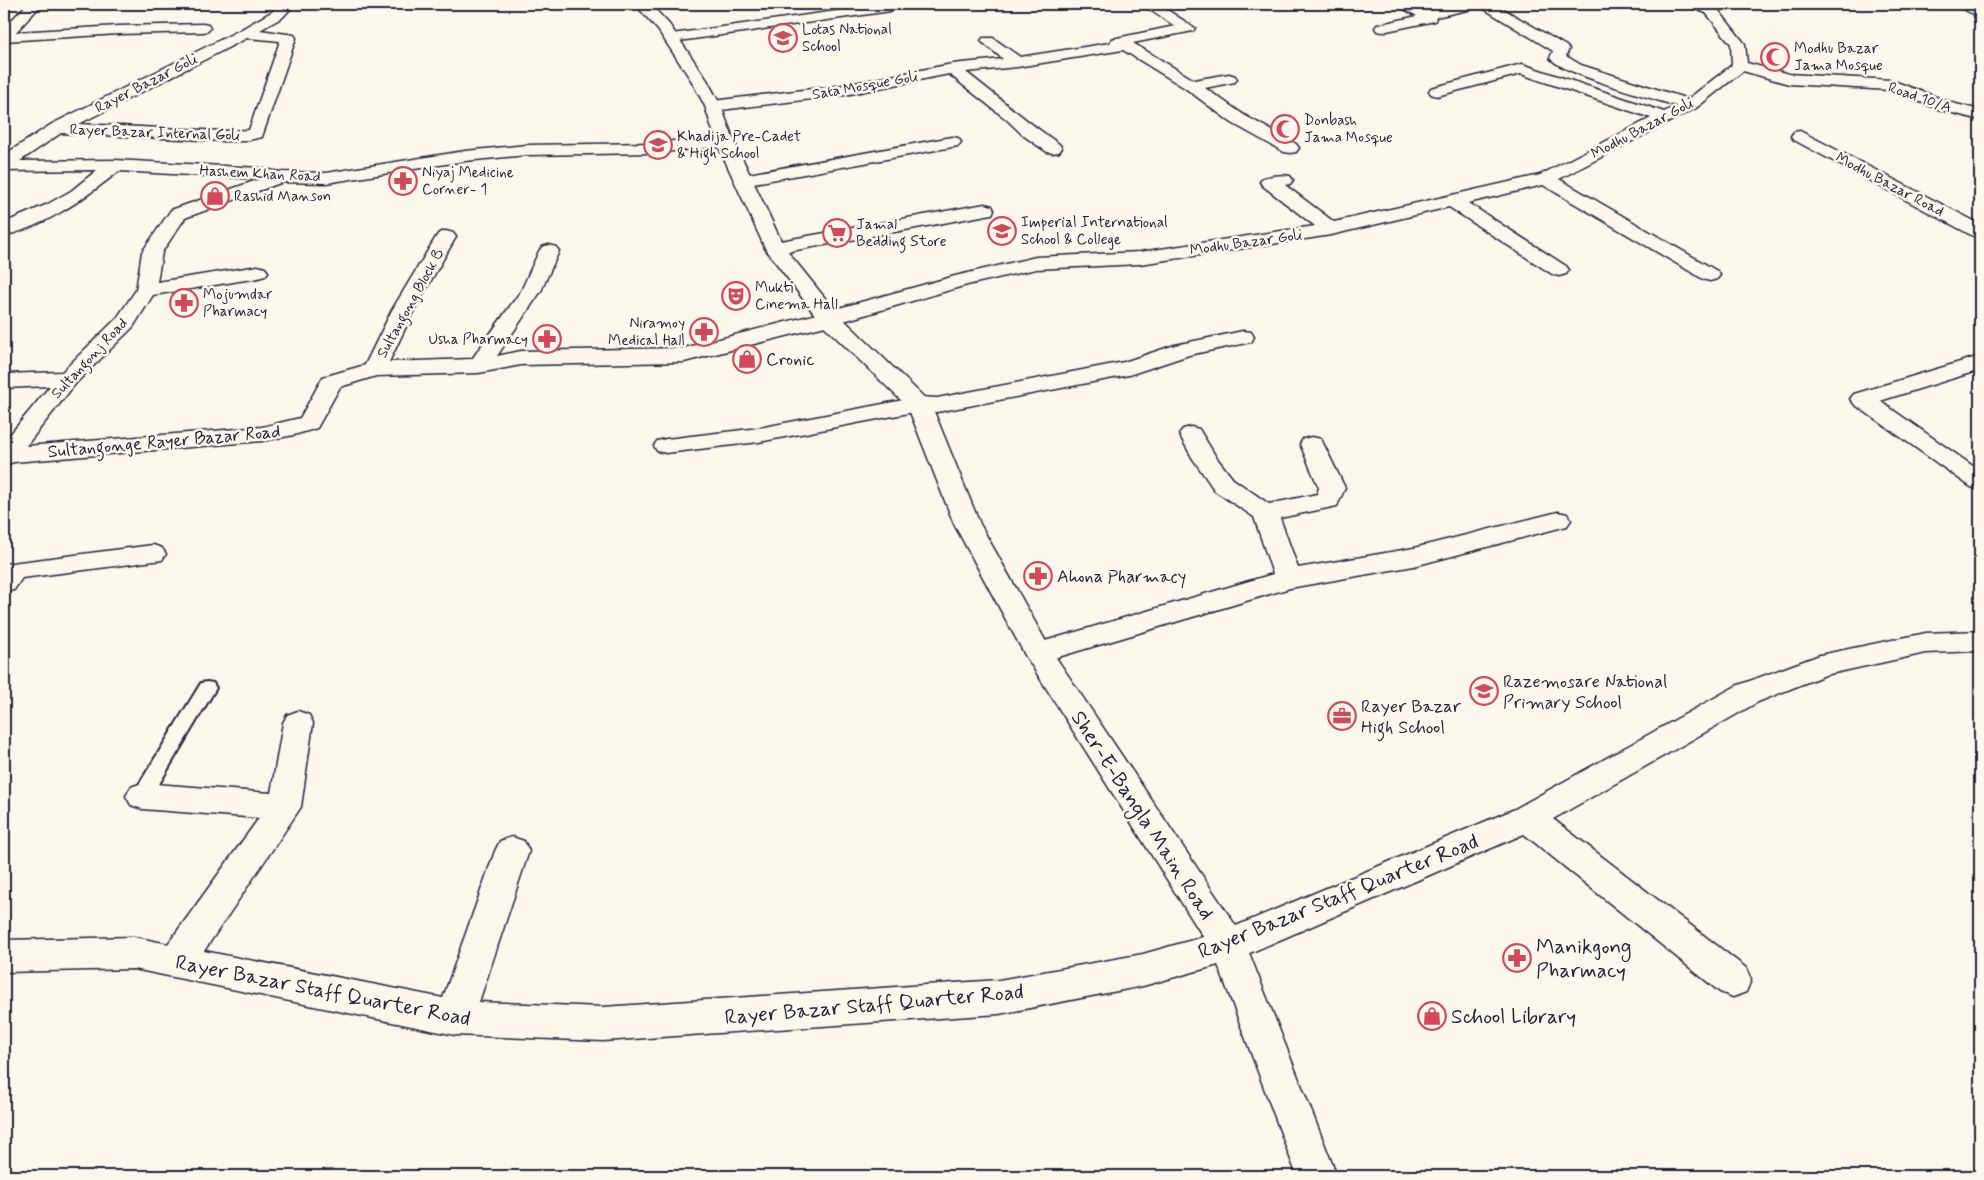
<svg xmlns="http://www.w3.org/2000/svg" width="1984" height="1180" viewBox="0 0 1984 1180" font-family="Mynerve,sans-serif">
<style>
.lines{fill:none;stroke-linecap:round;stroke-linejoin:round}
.lane-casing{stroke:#22223b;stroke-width:4}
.street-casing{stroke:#22223b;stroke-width:3}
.secondary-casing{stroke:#22223b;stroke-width:3}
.lane{fill:#fbf7ec;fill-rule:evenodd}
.street{fill:#fbf7ec;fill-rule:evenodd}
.secondary{fill:#fbf7ec;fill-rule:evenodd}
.labels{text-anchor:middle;stroke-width:5;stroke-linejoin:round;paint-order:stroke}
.far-poi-label{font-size:15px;fill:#22223b;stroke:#fbf7ec;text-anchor:start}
.far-street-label{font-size:15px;fill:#22223b;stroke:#fbf7ec}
.poi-label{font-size:18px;fill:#22223b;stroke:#fbf7ec;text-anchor:start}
.street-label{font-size:18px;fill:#22223b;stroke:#fbf7ec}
.near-street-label{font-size:21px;fill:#22223b;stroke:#fbf7ec}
.near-poi-label{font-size:21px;fill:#22223b;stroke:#fbf7ec;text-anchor:start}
</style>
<rect width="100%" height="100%" fill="#fbf7ec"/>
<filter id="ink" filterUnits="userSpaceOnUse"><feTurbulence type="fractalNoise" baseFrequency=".02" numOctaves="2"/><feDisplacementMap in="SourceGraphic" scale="10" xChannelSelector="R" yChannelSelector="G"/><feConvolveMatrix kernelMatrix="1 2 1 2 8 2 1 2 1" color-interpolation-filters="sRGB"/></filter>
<g filter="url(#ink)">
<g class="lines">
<defs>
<path id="lane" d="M207,682L213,683L216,688L149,801L142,804L135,801L132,796L135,791L201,683Z"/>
<path id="street" d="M27,4H42L16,32L119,26L203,24L208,25L210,28L208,31L203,32L119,34L4,41V28Z
M278,4H292V7L283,17L260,30L294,35L296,38L262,137L245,141H223L61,133L20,161L115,160L259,168L280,172L326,173L465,151L527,145L653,143L725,136L731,137L734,141L731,145L725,146L653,153L527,155L465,161L326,183L283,182L185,218L162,252L157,282L258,266L265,268L268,272L265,276L258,278L153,295L133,327L76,383L26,446L262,427L300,418L323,377L365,365L392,310L436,237L439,233L446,231L453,233L456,237L414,310L389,362L472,359L521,291L539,251L542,247L549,245L556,247L559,251L541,291L497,356L521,351L684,348L821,313L955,276L1036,257L1140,252L1315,226L1263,186L1260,182L1263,178C1272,176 1281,174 1290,176L1293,180L1290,184L1285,185L1334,222L1540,175L1651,118L1521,74L1437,96L1431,94L1429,91L1431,88L1522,64L1664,112L1676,106C1653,98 1562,74 1550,58L1553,51L1481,7L1436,17L1435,21L1430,22L1382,32L1377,31L1375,28L1377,25L1417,16L1400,7L1398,4H1415L1427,11L1459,4H1495L1566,46L1569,49L1566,56L1581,65L1688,99L1732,65L1731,44L1706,13L1690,7L1688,4H1707L1716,7L1745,44L1747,63L1789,74L1891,80L1952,103L1980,110V120L1941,110L1889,90L1789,84L1743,71L1696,108L1559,179L1717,271L1720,275L1717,279L1710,281L1703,279L1543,185L1468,203L1566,266L1569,270L1566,274L1559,276L1552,274L1449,207L1331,235L1140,264L1036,269L967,285L837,323L684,362L521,365L479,373L376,376L340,387L317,428L294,435L262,441L14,462L4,465V442L50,386L4,388V374L62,372L117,318L136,290L142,252L171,210L260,179L119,171C85,198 48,225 4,236V223L48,204L71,191L97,170L4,171V155L52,124L240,30L273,11ZM247,38L280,41L249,130L223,131L79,124Z
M886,4L891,5L893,8L891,11L672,42L667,41L665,38L667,35L672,34Z
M1141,4H1158L1195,28L1193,31L1133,43L1194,80L1229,74L1235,76L1237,79L1235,82L1205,88L1244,115L1296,144L1299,148L1296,152L1290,153L1284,152L1232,123L1185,88L1123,50L1017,67L966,72C997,96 1027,122 1059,144L1062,148L1059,152L1053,153L1047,152L1024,136L1006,119L949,74L845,95L713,111L707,109L705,106L707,103L713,101L845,85L952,64L1003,59L981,41L983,38H993L1020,57L1110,43L1112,39L1175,26Z
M1956,4H1973L1980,7V17L1958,7Z
M1800,131L1980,224V238L1973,236L1794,140L1791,136L1794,132Z
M952,137L958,138L961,142L958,146L743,185L737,184L734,180L737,176L743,175Z
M985,204L992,206L994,210L992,214L775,254L768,252L765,248L768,244L775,242Z
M1243,331L1251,332L1254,337L1251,342L1189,355L1129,375L937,412L919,411L759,442L666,453L657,451L654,446L657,441L666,439L759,428L919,397L937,398L1124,362L1175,345Z
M1980,356V370L1880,401L1980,471V490L1971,487L1854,404L1850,399L1854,394Z
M1191,427L1199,429L1216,457L1233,479L1269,504L1317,494L1319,488L1300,444L1303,439L1312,437L1321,439L1345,488L1337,506L1280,518L1298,568L1414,548L1558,512L1567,514L1571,520L1567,526L1414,566L1290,588L1038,663L1028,660L1024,653L1028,646L1273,574L1254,517L1215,491L1193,459L1179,434L1183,429Z
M153,545L162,548L166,554L162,560L22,578L14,590L4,592V564Z
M1980,631V651L1926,653L1825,675L1758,702L1553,819L1746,968L1751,980L1746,992L1733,997L1720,992L1524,834L1229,962L1143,986L999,1014L603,1041L455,1035L134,969L4,972V940L134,937L168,944L259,818L142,809L131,805L126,796L131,787L142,783L271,793L283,723L287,715L298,711L309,715L313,723L301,807L204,951L443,998L495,851L500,841L512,837L524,841L529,851L479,1002L603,1007L999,980L1143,954L1224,931L1515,809L1736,686L1820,655L1926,633Z"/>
<path id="secondary" d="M635,4H650L669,24L707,80L721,106L734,141L784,247L837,313L931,404L980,524L1049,647L1242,935L1337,1176H1297L1214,954L1024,653L954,524L908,407L821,323L765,248L716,141L705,106L691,80L658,30Z"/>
</defs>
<!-- lane casing -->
<use href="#lane" class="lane-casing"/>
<!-- street casing -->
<use href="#street" class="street-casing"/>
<!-- secondary casing -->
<use href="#secondary" class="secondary-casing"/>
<!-- lane -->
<use href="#lane" class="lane"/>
<!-- street -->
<use href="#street" class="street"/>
<!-- secondary -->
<use href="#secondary" class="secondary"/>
</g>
</g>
<!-- icons -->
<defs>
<symbol id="school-ring" viewBox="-11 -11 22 22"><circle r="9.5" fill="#fbf7ec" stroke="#d1495b" stroke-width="1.5"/><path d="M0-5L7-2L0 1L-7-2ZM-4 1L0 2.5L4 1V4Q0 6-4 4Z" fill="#d1495b"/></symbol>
<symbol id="mosque-ring" viewBox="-11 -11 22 22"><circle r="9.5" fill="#fbf7ec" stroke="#d1495b" stroke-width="1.5"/><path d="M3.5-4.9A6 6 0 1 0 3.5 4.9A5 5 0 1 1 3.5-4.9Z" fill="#d1495b"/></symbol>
<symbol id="pharmacy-ring" viewBox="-11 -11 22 22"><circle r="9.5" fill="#fbf7ec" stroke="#d1495b" stroke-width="1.5"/><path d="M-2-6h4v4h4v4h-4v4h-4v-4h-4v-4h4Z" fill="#d1495b"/></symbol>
<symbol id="shop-ring" viewBox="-11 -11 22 22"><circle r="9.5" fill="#fbf7ec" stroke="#d1495b" stroke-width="1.5"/><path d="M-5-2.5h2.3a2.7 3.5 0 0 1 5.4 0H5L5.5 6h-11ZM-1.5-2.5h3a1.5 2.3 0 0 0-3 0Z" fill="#d1495b"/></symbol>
<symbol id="supermarket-ring" viewBox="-11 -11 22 22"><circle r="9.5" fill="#fbf7ec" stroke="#d1495b" stroke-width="1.5"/><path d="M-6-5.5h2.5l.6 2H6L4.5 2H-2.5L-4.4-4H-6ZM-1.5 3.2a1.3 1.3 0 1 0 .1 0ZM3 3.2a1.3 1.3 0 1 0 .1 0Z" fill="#d1495b"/></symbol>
<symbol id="theatre-ring" viewBox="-11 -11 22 22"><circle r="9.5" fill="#fbf7ec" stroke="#d1495b" stroke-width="1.5"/><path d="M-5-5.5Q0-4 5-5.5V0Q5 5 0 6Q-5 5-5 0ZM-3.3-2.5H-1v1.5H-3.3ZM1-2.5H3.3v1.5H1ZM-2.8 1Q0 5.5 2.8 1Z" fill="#d1495b"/></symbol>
<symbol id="office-ring" viewBox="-11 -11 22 22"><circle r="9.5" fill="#fbf7ec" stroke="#d1495b" stroke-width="1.5"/><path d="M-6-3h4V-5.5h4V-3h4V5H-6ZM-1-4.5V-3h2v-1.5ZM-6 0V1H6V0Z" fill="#d1495b"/></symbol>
</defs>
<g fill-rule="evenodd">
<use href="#school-ring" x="767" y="22" width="32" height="32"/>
<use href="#mosque-ring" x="1759" y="41" width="32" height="32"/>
<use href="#mosque-ring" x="1269" y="113" width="32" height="32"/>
<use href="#school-ring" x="642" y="129" width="32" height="32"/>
<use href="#pharmacy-ring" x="387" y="165" width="32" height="32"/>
<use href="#shop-ring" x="199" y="180" width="32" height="32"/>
<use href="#school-ring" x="986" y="215" width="32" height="32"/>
<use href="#supermarket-ring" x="821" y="217" width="32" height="32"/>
<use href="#theatre-ring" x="720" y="280" width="32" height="32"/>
<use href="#pharmacy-ring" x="168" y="287" width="32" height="32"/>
<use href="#pharmacy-ring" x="688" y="316" width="32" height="32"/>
<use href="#pharmacy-ring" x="531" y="323" width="32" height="32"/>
<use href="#shop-ring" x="731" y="343" width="32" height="32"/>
<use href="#pharmacy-ring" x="1022" y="560" width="32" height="32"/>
<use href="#school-ring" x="1468" y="675" width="32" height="32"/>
<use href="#office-ring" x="1326" y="700" width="32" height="32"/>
<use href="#pharmacy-ring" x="1501" y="942" width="32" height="32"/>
<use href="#shop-ring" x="1416" y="1000" width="32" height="32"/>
</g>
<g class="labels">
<!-- far-poi labels -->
<g class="far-poi-label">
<text x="802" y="34">Lotas National<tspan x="802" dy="17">School</tspan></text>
<text x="1794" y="53">Modhu Bazar<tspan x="1794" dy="17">Jama Mosque</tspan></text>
<text x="1304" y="125">Donbash<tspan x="1304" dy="17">Jama Mosque</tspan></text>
<text x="677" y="141">Khadija Pre-Cadet<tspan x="677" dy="17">&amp; High School</tspan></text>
<text x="422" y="177">Niyaj Medicine<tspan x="422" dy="17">Corner- 1</tspan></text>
<text x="234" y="201">Rashid Manson</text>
<text x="1021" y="227">Imperial International<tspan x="1021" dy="17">School &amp; College</tspan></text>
<text x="856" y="229">Jamal<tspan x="856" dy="17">Bedding Store</tspan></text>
<text x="755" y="292">Mukti<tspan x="755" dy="17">Cinema Hall</tspan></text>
<text x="203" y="299">Mojumdar<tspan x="203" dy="17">Pharmacy</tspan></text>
<text x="685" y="328" text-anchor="end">Niramoy<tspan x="685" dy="17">Medical Hall</tspan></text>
<text x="528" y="344" text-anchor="end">Usha Pharmacy</text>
</g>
<!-- far-street labels -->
<g class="far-street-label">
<text transform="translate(146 83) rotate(-27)" y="5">Rayer Bazar Goli</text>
<text transform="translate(865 85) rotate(-10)" y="5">Sata Mosque Goli</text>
<text transform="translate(1920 97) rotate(19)" y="5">Road 10/A</text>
<text transform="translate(1642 128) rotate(-28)" y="5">Modhu Bazar Goli</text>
<text transform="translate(155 132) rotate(2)" y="5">Rayer Bazar Internal Goli</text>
<text transform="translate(260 173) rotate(3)" y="5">Hashem Khan Road</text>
<text transform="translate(1890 184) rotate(28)" y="5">Modhu Bazar Road</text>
<text transform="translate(1246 242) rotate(-8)" y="5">Modhu Bazar Goli</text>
<text transform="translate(410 303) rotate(-61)" y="5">Sultangong Block B</text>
<text transform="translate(89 358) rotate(-47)" y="5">Sultangonj Road</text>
</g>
<!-- poi labels -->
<g class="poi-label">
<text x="766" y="365">Cronic</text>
<text x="1057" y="582">Ahona Pharmacy</text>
<text x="1503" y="687">Razemosare National<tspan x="1503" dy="21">Primary School</tspan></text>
<text x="1361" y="712">Rayer Bazar<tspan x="1361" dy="21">High School</tspan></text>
</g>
<!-- street labels -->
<g class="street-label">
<text transform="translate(164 441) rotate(-5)" y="6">Sultangonge Rayer Bazar Road</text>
</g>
<!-- near-street labels -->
<g class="near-street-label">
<text transform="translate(1143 815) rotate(57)" y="7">Sher-E-Bangla Main Road</text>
<text transform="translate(1338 896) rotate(-22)" y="7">Rayer Bazar Staff Quarter Road</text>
<text transform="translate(323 990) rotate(11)" y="7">Rayer Bazar Staff Quarter Road</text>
<text transform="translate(874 1004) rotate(-5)" y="7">Rayer Bazar Staff Quarter Road</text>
</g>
<!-- near-poi labels -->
<g class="near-poi-label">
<text x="1536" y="953">Manikgong<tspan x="1536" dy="24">Pharmacy</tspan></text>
<text x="1451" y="1023">School Library</text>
</g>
</g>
<!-- margin -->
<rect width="1984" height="1180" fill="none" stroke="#fbf7ec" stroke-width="20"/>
<rect x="10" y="10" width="1964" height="1160" fill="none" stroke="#22223b" stroke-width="2" filter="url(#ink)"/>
</svg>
